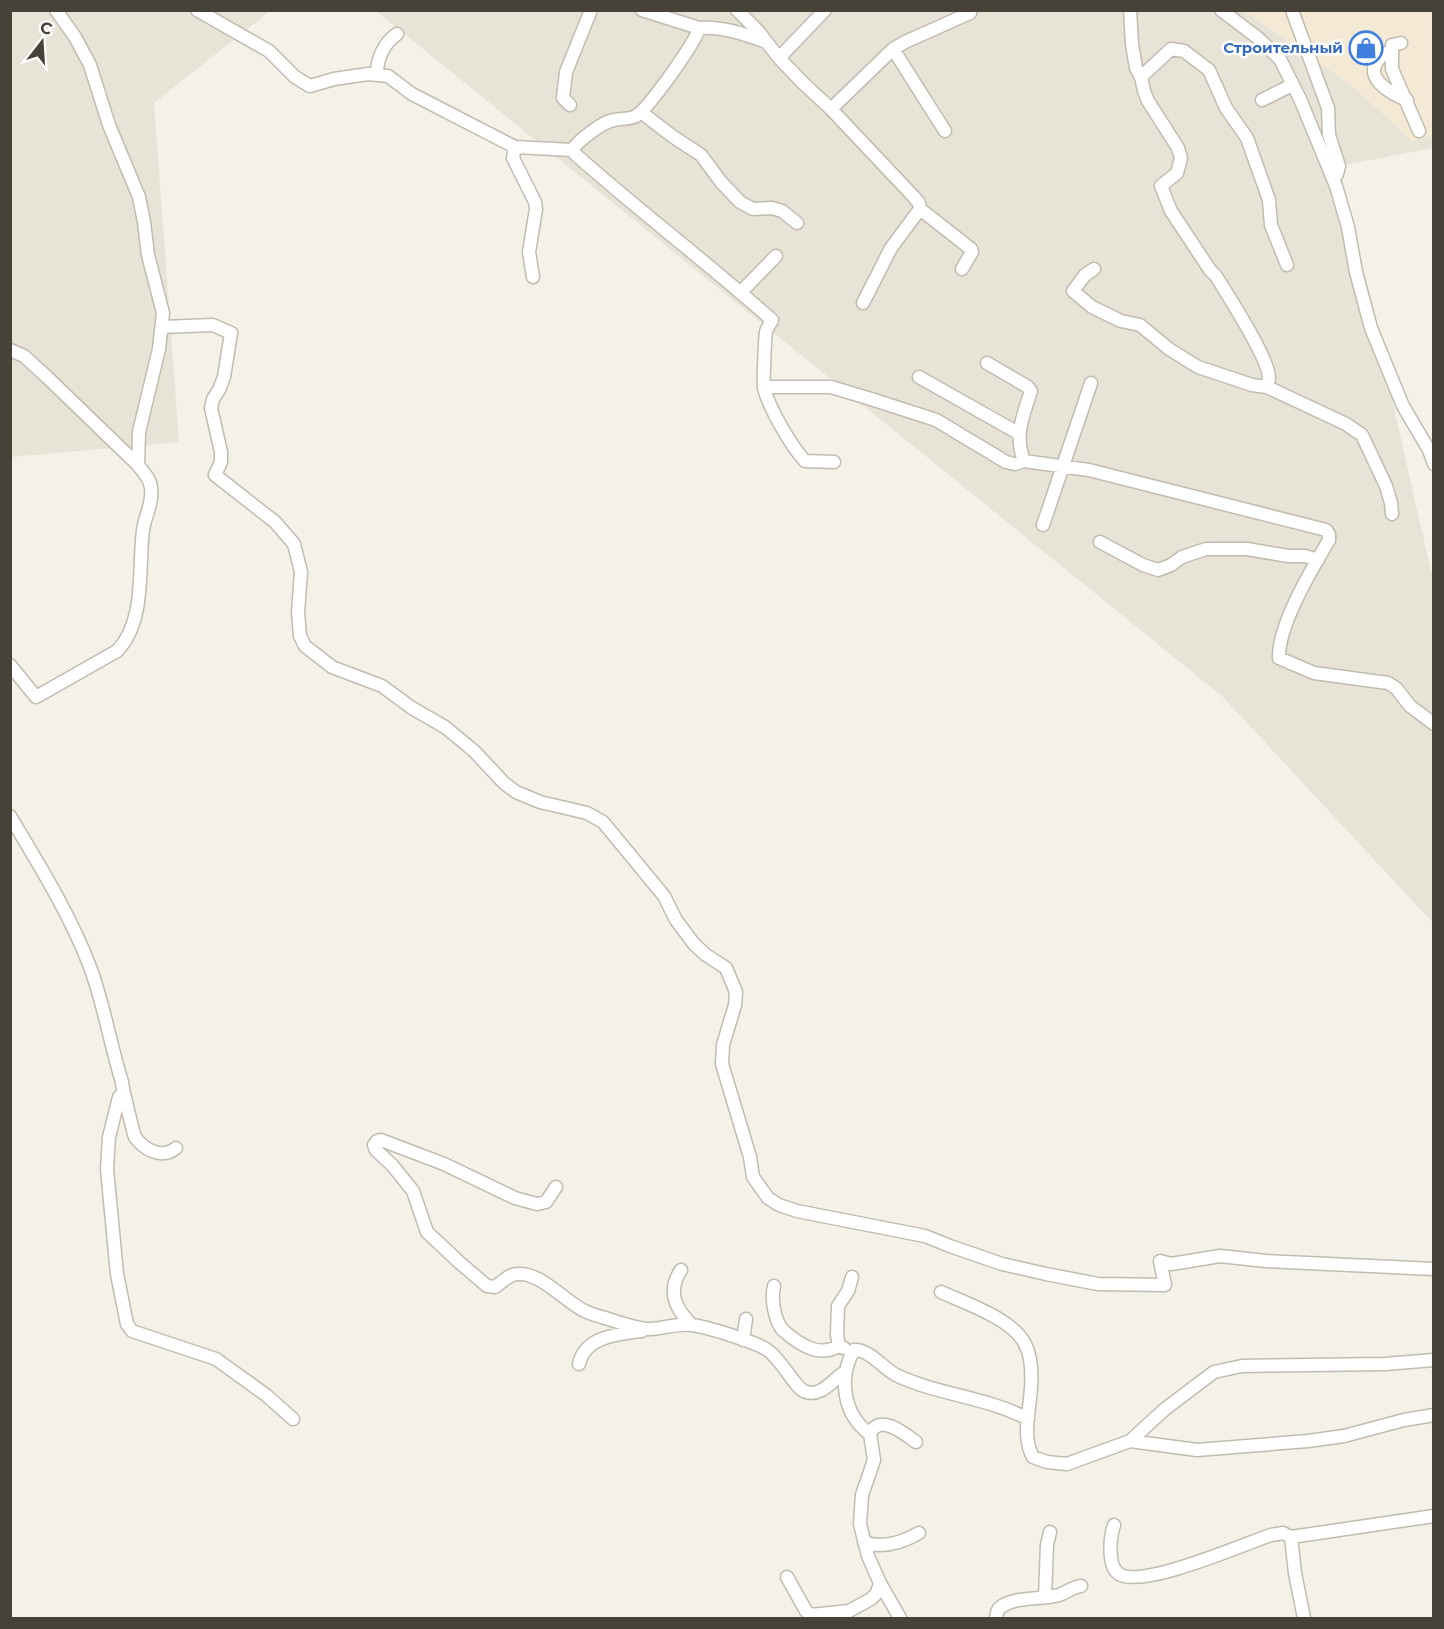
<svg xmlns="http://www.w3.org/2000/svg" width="1444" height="1629" viewBox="0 0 1444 1629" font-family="Montserrat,sans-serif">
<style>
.residential{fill:#e7e3d7}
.commercial{fill:#f4e9d5}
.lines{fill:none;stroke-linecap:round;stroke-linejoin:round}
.minor-casing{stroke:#c1bcae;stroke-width:15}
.minor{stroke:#fff;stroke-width:12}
.labels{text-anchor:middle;stroke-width:5;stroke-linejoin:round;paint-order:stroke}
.shop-label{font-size:15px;font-weight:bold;fill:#366cbe;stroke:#fff;text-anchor:end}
</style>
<rect width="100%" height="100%" fill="#f3f1e8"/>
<!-- residential -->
<path class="residential" d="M11,11H270L154,103L179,442L11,457Z
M376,11H1433V148L1339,166L1433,580V923L1222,696Z"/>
<!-- commercial -->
<path class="commercial" d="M1244,11H1433V136L1412,141L1351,85Z"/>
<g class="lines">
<defs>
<path id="minor" d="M56,10L75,37L90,65L109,125L139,197L144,222L148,255L163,313L159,349L139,432L138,465
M197,10L269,51L295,77L310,86L334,79L368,74L388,76L412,94L515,147L572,150L575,154C639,211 708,263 772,320C770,324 767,328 766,332C765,336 763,385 764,388C769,408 791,446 805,461L834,462
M642,10L699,28C721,26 744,34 764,41
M737,10L758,31L779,58L803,83L831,109L913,196L919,203L920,209L971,249L972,252L962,269
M1130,10L1132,44L1136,68L1141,77L1144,91L1148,101L1178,148L1181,158L1177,173L1161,186L1171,211L1210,270L1216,276C1228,296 1269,358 1269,378C1269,381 1267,384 1267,387L1346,424L1362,435L1386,486L1391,503L1392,514
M1221,10L1258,38L1280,59L1300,99L1336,186L1348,227L1356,272L1371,328L1403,406L1429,450L1434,464
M1293,13L1328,108L1329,135L1339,166L1337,174L1333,179
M1401,43L1392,45V69L1419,131
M893,49L945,131
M1392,50C1388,53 1382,55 1379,59C1362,78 1392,94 1407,100
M779,58L825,10
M377,74C377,58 384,43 397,34
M1141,77L1171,49L1184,51L1209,70L1226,108L1247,138L1269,200L1271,225L1287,265
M1262,100L1292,85
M570,105L563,98L566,72L591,10
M831,109L893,49L905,42L970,13
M641,112L672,136L701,155L721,182L740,202L753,209L772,208L782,211L797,223
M515,147L513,158L535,202L536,209L529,252L533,277
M572,150C579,140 602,122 614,120C622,118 628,120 636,116C648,109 696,42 699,28
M1094,269L1085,275L1073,291L1092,307L1121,321L1140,325L1169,349L1198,367L1252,385L1267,387
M741,292L776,256
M863,303L891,248L920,209
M162,327L213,325L231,333L224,377L219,390L213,399L211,408L221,452V462L215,475L275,522L294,544L301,572L298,612L300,636L305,646L332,667L382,686L412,708L445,727L474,751L504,783L516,792L540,802L587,813L603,822L664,896L676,920L694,944L706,955L726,968L736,992L735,1005L723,1045L722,1064L750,1157L753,1177L768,1198L779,1205L797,1211L925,1236L950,1246L1002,1264L1046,1274L1098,1284L1165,1285L1160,1261L1171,1264L1220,1256L1266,1261L1434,1269
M10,350L24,356L48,378L138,465C143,472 151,479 151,489C153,503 145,516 143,530C138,570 146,621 117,651L36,697L10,665
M987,363L1028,387L1031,391C1023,416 1014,435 1024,461
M919,377L1018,433
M764,387H831L871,399L936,420L1006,462L1015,464L1024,461L1089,470L1326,530L1329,534V540C1312,569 1278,625 1279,658L1314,673L1388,683L1396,688L1410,706L1434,724
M1043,525L1091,383
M1100,542L1143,565L1158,570L1171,565L1182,557L1206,549H1247L1288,556H1305L1318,560
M10,816C39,865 70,914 90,967C104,1004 110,1044 122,1082C122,1087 134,1135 135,1137C145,1151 163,1159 176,1148
M123,1094L119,1097L109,1137L107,1169L117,1274L127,1324L132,1331L216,1359L266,1395L293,1419
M556,1187L546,1202L537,1204L515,1198L444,1164L381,1140L377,1141L374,1145L376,1150L392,1165L413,1191L427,1232L459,1262L487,1286L495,1287C502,1282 509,1274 518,1274C539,1272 563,1299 581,1309C587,1313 595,1315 602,1317C615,1321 639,1330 651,1329C665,1328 678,1323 692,1325C708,1327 752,1341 766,1349C782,1359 795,1389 806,1392C822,1397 833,1379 845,1372
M681,1270C667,1291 675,1309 692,1325
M774,1286C771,1298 774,1317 781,1328C783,1331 788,1334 791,1337C806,1348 821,1356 839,1346
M941,1292C965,1303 1013,1319 1025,1344C1033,1359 1032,1382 1030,1399C1028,1418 1023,1439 1033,1457L1047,1462L1067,1464L1130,1441L1165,1409L1214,1372L1242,1366L1385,1364L1434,1360
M743,1340L746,1319
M844,1348L839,1346L837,1335L838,1306L848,1291L852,1277
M579,1364C585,1336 619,1334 642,1331
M870,1434C879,1413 904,1433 916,1442
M1130,1441L1197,1450L1308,1441L1344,1436L1404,1420L1434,1415
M1114,1525C1110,1537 1107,1566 1119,1574C1142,1589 1244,1544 1271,1535L1283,1533L1291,1537L1434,1516
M1291,1537L1295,1573L1304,1618
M864,1542C882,1549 903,1542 919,1533
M787,1577L806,1611L811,1615L849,1611L871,1599L877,1593L880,1583L868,1556L860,1524L862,1495L874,1460L870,1434C843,1415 838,1377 854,1350C869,1349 883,1368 896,1375C938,1395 987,1397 1028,1419
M880,1583L900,1618
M1045,1597L1047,1545L1050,1532
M996,1618C997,1613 997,1609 1002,1606C1018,1596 1042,1600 1059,1595C1067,1592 1073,1587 1081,1586"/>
</defs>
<!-- minor casing -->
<use href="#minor" class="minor-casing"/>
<!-- minor -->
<use href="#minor" class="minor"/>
</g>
<!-- icons -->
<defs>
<symbol id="shop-ring" viewBox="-11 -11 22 22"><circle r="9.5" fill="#fff" stroke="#3f7fe0" stroke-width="1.5"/><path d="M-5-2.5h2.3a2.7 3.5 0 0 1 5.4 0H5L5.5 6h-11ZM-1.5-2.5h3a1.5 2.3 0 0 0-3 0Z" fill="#3f7fe0"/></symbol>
</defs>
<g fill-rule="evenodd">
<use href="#shop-ring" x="1347" y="29" width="38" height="38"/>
</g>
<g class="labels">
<!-- shop labels -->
<g class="shop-label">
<text x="1343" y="53">Строительный</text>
</g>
</g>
<!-- border -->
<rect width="1444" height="1629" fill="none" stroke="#464237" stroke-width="24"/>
<!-- north arrow -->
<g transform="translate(42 42) rotate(17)" stroke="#ffffff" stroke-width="4.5" paint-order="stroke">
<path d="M0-4.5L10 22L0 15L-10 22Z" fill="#464237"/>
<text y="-9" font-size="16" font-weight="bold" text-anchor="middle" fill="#464237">С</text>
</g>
</svg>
